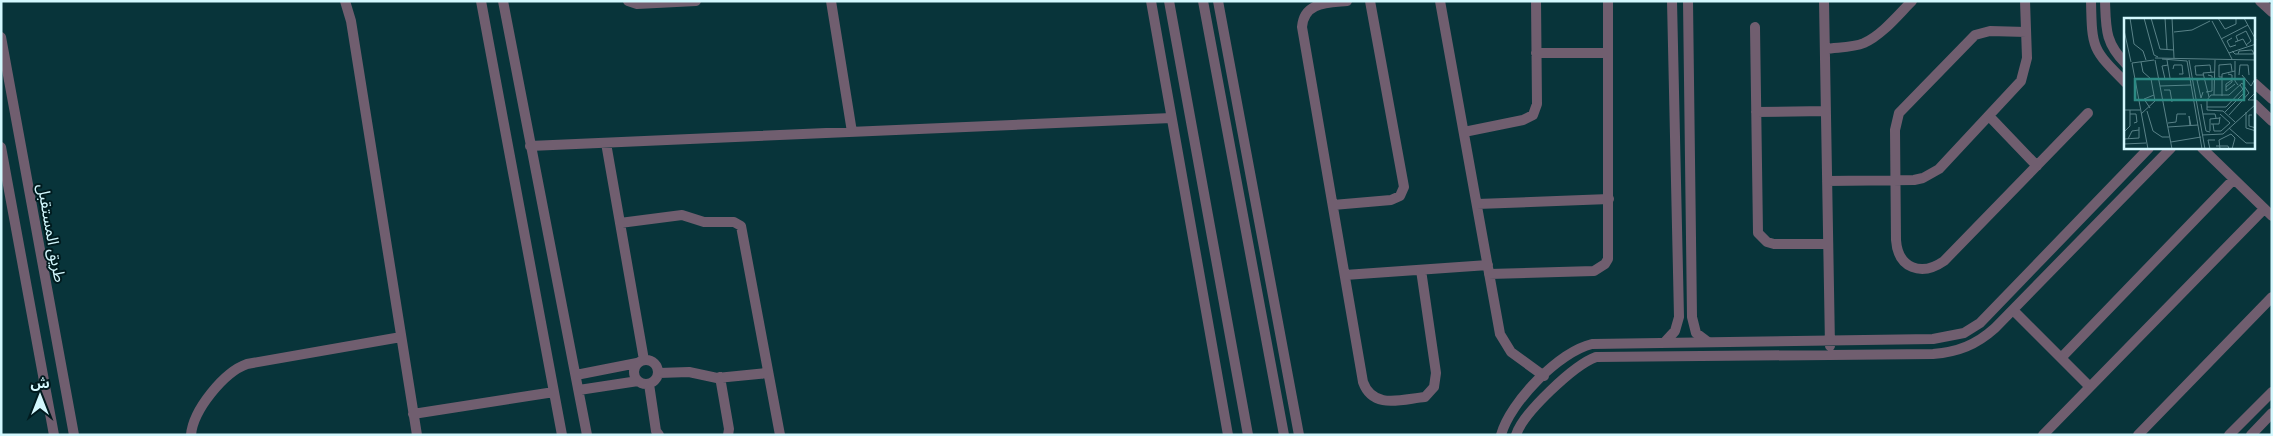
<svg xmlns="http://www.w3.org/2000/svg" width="2273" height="436" viewBox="0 0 2273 436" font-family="'Zilla Slab','Noto Sans Arabic',serif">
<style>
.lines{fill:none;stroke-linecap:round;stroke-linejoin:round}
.minor{stroke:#705e6f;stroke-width:10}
.labels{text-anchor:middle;stroke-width:4;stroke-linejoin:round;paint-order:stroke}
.street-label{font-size:16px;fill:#d3f8fe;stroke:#001b1f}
.inset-road{fill:none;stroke:#598288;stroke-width:1}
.view{fill:#2c8a84;fill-opacity:0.15;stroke:#2c8a84;stroke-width:2.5}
.inset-edge{fill:none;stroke:#d3f8fe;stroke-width:2.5}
</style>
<rect width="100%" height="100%" fill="#08343a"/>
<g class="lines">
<!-- minor -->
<path class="minor" d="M345,1L351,21L417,435
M481,1L562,435
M503,1L587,435
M628,1L637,4L696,1
M831,1L852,132
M1151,1L1228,435
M1169,1L1248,435
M1203,1L1284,435
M1218,1L1299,435
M1347,1C1327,3 1304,2 1302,27L1363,382C1373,410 1402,399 1425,397L1434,387L1436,373L1421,270
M1440,1L1500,334L1511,352L1544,376
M1688,1L1692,317L1696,333L1708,342
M1824,1L1830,346
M2091,1C2092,49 2092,49 2126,83
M2105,1C2106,29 2105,43 2126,64
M2260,1L2272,12
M1755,27L1758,233L1767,242L1774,244H1828
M2026,32L1990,31L1975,35L1899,113L1895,130L1896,240C1898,268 1921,277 1944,261L2088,113
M1,37L74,435
M1825,49C1838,47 1852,48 1864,43C1882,35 1898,15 1912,1
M1536,53H1608
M2254,83L2272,99
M2254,104L2272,121
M1756,112L1826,111
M1990,117L2037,166
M1464,132L1523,120L1533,115L1537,104L1536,1
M606,143L644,360
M530,146L1171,118
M1,147L54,435
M2202,148L2272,216
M1827,181L1914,180L1923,178L1939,169L2021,81L2027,58L2025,1
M1477,204L1609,199
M1333,205L1391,200L1400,196L1404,187L1370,1
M620,223L682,215L704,222H734L741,226L780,435
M1489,274L1594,271L1605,264L1608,259V1
M1345,275L1488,265
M2013,310L2090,387
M1664,343L1675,331L1679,317L1672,1
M2061,358L2234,179
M634 372a12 12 0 1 1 24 0a12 12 0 1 1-24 0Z
M659,373L689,372L717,378L768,373
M576,375L637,363
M720,377L729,429L728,435
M649,384L656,431L659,435
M579,390L638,381
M413,414L554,392
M191,435C193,410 224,372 247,364L401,337
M1501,435C1510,402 1559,352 1592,344L1933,339L1964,333L1980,323L2149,148
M1516,435C1523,413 1574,365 1596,357L1933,354C1958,352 1976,345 1995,328L2171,148
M2043,435L2264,209
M2138,435L2272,297
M2229,435L2272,392
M2251,435L2272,413"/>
</g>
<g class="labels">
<!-- street labels -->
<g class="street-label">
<text transform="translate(52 233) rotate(80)" y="6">طريق المستقبل</text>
</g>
</g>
<!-- overview -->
<g transform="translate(2124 18)">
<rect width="131" height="131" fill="#08343a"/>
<path class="inset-road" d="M6,0L10,26L19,33L22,42M20,0L30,37L34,39M27,0L36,31L50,32M41,0L43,31M48,0L50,40M94,0L101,11L112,6V0M120,0L132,22M88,3L108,41M0,12L7,44M50,14L68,12L86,3M108,20L103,23L106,29L112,27M97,21L124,7M114,23L112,18L122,13L127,23L122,27M111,24L119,21L123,28M108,33L111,36H132M105,35L132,26M114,36L115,33L128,32L130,36M31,40L132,42M38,41L63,43L78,131M31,42L48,131M43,42L46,60M65,42L81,131M111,43V63L114,67M17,44L19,54L27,61L31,83L17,96M8,45L24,131M8,45L30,42M44,47L38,48L41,61L66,60M49,51L50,47H58L59,56H55M79,57H72L71,48L86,47L87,54M115,57L116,47H124L125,57M118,57L127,68L132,59M98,59H95V47L107,46L108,53M108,62L102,66V73L111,66M36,68L67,67M102,69L108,64V57L104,56M40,72H46L48,84M79,74L77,80L73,62L80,61M82,74L88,73V58L84,57M132,74L124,82H132M90,77L91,42M98,78V56L111,53M85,79L79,55L91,54M77,86L82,113L86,114M83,89H102L119,71M26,90L20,81L30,77M0,92H16M23,93L29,113L38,119H45M101,94L121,74L116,67M122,94V110L132,113M6,96H12L13,104L10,105M79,96H91L92,100M105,97L125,75L118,65L105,77H87L83,82V92L99,93L111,104M128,97H125V108L132,110M44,105L52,104L53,96H62M87,106H95L96,99M89,106L90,113H97L106,105L96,96M66,108L65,98L67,108M44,109L74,107M105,110L122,125H132M86,113V101L96,100M0,114L6,108V92M78,117L99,116L132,86M0,121L15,120V109M4,121L8,113L15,112M47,124L77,119M0,126L22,125M92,128H104L105,131M61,131H78M86,131L84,122H91M96,131L95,122L107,116L111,120L108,131"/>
<path class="view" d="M11,61H120V82H11Z"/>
<rect width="131" height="131" class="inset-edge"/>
</g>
<!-- border -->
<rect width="2273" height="436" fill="none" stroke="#d3f8fe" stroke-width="5"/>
<!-- north arrow -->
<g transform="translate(40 396)" stroke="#001b1f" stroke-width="4" paint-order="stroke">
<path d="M0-4L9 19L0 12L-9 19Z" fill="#d3f8fe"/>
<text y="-8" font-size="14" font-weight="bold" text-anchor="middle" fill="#d3f8fe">ش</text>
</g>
</svg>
